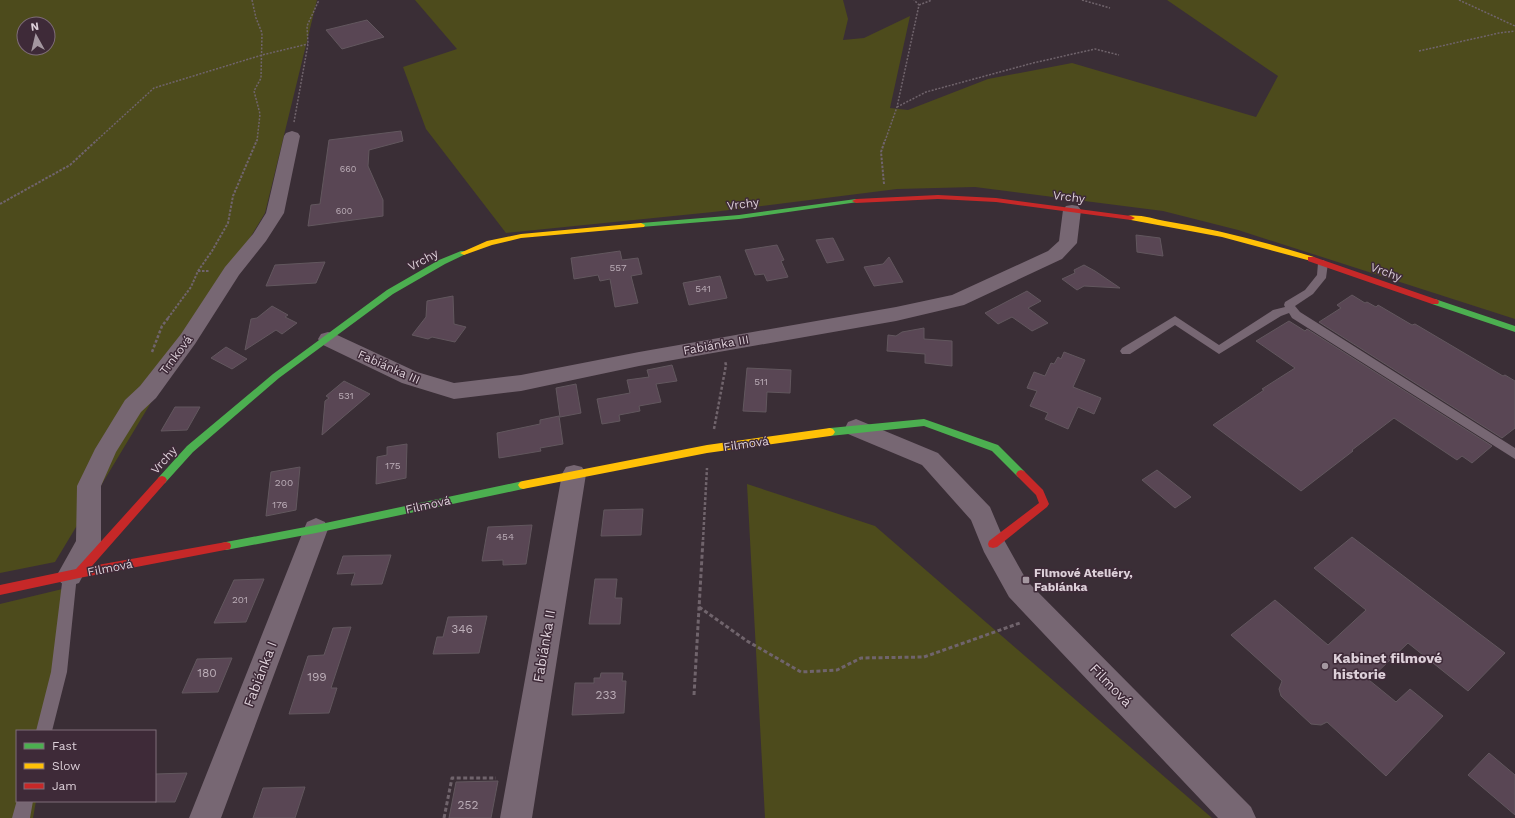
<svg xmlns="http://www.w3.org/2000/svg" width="1515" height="818" viewBox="0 0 1515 818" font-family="'Work Sans',sans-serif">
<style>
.green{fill:#4d4b1c;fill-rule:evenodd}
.building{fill:#594654;stroke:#62575e}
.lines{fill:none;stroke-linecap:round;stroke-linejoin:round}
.path-far3{stroke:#70646c;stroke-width:1.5;stroke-dasharray:2 1.5;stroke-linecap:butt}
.path-far2{stroke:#70646c;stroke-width:2;stroke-dasharray:2.5 1.5;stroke-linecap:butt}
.path-far1{stroke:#70646c;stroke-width:2.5;stroke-dasharray:3 2;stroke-linecap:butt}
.path{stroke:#70646c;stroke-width:3;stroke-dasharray:4 2.5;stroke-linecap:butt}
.lane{fill:#776773;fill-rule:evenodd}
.street{fill:#776773;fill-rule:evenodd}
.fast{fill:#4caf50;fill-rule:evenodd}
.slow{fill:#ffc107;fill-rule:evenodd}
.jam{fill:#c62828;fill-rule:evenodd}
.poi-dot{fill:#a497a0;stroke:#3e2a38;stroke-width:1.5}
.labels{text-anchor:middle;stroke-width:3;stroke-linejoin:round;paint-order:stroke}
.far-number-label{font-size:9px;fill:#bcaeb8}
.number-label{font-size:10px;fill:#bcaeb8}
.street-label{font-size:12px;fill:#ddd0d9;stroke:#3e2a38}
.poi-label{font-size:12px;font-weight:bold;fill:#ddd0d9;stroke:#3e2a38;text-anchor:start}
.near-number-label{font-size:12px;fill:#bcaeb8}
.near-street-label{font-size:14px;fill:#ddd0d9;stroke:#3e2a38}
.near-poi-label{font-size:14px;font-weight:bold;fill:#ddd0d9;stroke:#3e2a38;text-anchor:start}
</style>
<rect width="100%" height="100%" fill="#3a2e36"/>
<!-- green -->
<path class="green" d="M0,0H317L265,213L55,562L0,573ZM24,24H48V48H24Z
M415,0H843L848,19L843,40L864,38L910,16L890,108L908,110L988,79L1072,63L1256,117L1278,76L1167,0H1515V319L1238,230L1163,211L975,187L897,189L713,212L506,233L426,129L403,67L457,49Z
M747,484L875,526L1212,818H765Z
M75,586L49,731H17V801H36L33,818H0V604Z"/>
<!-- building -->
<path class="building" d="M367,20L384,37L342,49L326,30Z
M401,131L403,141L369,150L368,166L383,200V216L308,226L311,205L320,204L329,140Z
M1136,235L1160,238L1163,256L1137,252Z
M833,238L844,260L827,263L816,240Z
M777,245L784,260L781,261L788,277L767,281L764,274L755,275L745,250Z
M620,251L622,260L638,258L642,274L631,276L638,303L615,307L610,279L600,281L598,275L574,279L571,258Z
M889,257L903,282L874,286L864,267L883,264Z
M325,262L316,283L266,286L275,265Z
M1084,265L1095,271L1120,288L1084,286L1077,290L1062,279L1075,273L1074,270Z
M720,276L727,298L689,305L683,283Z
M1027,291L1041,301L1028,308L1048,323L1032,331L1012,317L998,324L985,313Z
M1352,295L1365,303L1367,302L1376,307L1378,305L1412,325L1415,324L1503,376L1505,375L1515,381V428L1502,438L1319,322L1341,308L1337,305Z
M453,296L454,324L466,327L455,342L432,337L428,339L412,335L426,317L427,301Z
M272,306L288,315L285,317L297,323L282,334L276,330L245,350L251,319L257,318Z
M1289,321L1305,331L1307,329L1492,446L1472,463L1462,456L1457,460L1394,418L1352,450L1353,451L1301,491L1213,425L1264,390L1262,389L1295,368L1256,341Z
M924,328V339L952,341V366L925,363V354L887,351L888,335L896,336L902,332Z
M226,347L247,359L232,369L211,358Z
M1064,352L1085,360L1073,387L1101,398L1094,414L1078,407L1068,429L1045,419L1048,413L1030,406L1037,391L1027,388L1034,372L1045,376L1051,363L1054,364L1058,357L1061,359Z
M672,365L677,381L656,384L661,402L639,406L640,411L619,415L620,421L602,424L597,399L630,393L627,380L649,377L647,370Z
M747,368L791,370L790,393L767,392L766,412L743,411Z
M344,381L370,394L322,435L325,401L329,398L326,396Z
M576,384L581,413L560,417L556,388Z
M175,407H200L187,430L161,431Z
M559,416L563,444L540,448L541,451L499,458L497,433L540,424V420Z
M407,444L406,478L376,484L377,457L387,455V447Z
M300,467L296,510L266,516L271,472Z
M1157,470L1191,497L1175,508L1142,480Z
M643,509L641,535L601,536L604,510Z
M532,525L526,564L503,565V560L482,561L488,527Z
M1352,537L1505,653L1468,691L1408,643L1369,680L1396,702L1410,689L1443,716L1386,776L1327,722L1321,725L1311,724L1281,696L1279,689L1282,681L1231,635L1275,600L1328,645L1366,610L1314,568Z
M391,555L382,584L351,585L355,573L337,574L343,556Z
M264,579L246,622L214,623L234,580Z
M595,579H617L615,598H622L620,624H589Z
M487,616L479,653L433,654L437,637H443L448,617Z
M351,627L331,688H337L329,713L289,714L308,656L324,655L333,628Z
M232,658L218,692L182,693L197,659Z
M601,673H623L622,681H626L624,713L572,715L575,683H594V678H600Z
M1489,753L1515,775V815L1468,775Z
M187,773L175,802H155V774Z
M498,781L491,818H449L456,782Z
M305,787L295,818H253L263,788Z"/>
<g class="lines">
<!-- path-far3 -->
<path class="path-far3" d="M252,0L256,18L262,33L261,78L254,91L260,114L257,141
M1082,0L1110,8
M1459,0L1515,26
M919,5L932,0
M1419,51L1499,33L1515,31
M897,107L926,92L1033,63L1095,49L1119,55
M294,122L308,44L307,26L319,0
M96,141L154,88L262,55L308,44
M885,141L897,107L919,5L914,0"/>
<!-- path-far2 -->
<path class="path-far2" d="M884,184L881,152L885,140
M0,204L70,165L97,140
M198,271H209
M168,318L191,287L198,271L212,251L228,223L233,196L257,140"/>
<!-- path-far1 -->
<path class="path-far1" d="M152,352L162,326L169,317
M714,429L726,365L725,361
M703,540L707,468"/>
<!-- path -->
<path class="path" d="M699,607L747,641L801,672L837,670L861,658L924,657L1020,623
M694,695L703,539
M444,818L452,778H496"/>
<!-- lane -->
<path class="lane" d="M1323,260L1328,263L1326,278L1313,294L1295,306L1300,312L1515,448V459L1292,318L1289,313L1281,316L1219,354L1175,325L1130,354H1122L1120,351L1122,348L1175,316L1219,345L1273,310L1285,307L1284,305L1285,302L1305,290L1317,275L1318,263Z
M70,569L75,571L77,575L67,672L52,731H36L51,672L63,575L65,571Z
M17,800L33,801L30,818H12Z"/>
<!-- street -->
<path class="street" d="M292,131L298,133L300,136L284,213L266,241L239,275L195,344L156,398L141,412L116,452L101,486V542L79,583L70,586L61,583L57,575L76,541L77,486L95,449L125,400L140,386L181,334L225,267L253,234L266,213L284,136L286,133Z
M1072,205L1078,206L1081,210L1077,243L1062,259L964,305L896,321L639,366L521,391L454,399L402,383L321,344L318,339L321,334L328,332L335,334L417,372L454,383L521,375L639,352L896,307L952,295L1048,251L1059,241L1063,210L1066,206Z
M856,419L938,453L990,507L1004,540L1027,581L1251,807L1256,818H1218L1009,597L984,552L971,520L922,465L848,434L845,428L848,422Z
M574,465L582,467L586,474L532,818H500L562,474L566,467Z
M316,518L325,522L328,529L221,818H189L304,529L307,522Z"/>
<!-- fast -->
<path class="fast" d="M856,199L860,201L858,202L739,219L641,227L637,225L641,223L739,215Z
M461,251H467L468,253L445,264L393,294L279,378L193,452L165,483L162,484L159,483L157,480L159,477L187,446L273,374L387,290L439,260Z
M1435,299L1515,326V332L1432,304L1431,302L1432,300Z
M924,419L998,445L1024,471L1026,474L1024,477L1021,478L1018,477L992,451L924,426L830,436L827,435L825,432L827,429L830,428Z
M523,481L526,482L528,485L526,488L523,489L316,533L226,550L222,549L221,546L222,543L226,542L316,525Z"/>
<!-- slow -->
<path class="slow" d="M1128,216C1139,214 1154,219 1165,221C1215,229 1265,242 1314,257L1315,259L1311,261L1222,237L1131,220L1127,218Z
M641,223L645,225L644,227L521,238L492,245L464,255L460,253L487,241L521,234Z
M830,428L833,429L835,432L833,435L830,436L707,453L523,489L520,488L518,485L520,482L523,481L707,445Z"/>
<!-- jam -->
<path class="jam" d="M938,195L996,198L1131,216L1135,218L1131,220L996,202L938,199L856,203L852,201L856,199Z
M1308,257H1314L1438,300L1439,302L1438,304H1432L1308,261Z
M1021,470L1024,471L1043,490L1049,504L1047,507L997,547L993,548L989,547L988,544L989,541L1039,503L1036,495L1018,477L1016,474L1018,471Z
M162,476L165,477L167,480L165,483L92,566L226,542L230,543L231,546L230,549L79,578L0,595V585L76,569L159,477Z"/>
</g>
<!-- markers -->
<g class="poi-dot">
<rect x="1022" y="576" width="8" height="8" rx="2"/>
<circle cx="1325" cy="666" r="4"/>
</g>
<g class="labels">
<!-- far-number labels -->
<g class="far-number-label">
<text x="348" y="172">660</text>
<text x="344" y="214">600</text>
</g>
<!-- number labels -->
<g class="number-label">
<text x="618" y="271">557</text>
<text x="703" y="292">541</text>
<text x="761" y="385">511</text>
<text x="346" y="399">531</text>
<text x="393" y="469">175</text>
<text x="284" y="486">200</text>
<text x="280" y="508">176</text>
<text x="505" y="540">454</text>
<text x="240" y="603">201</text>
</g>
<!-- street labels -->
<g class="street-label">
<text transform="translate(1069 197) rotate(7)" y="4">Vrchy</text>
<text transform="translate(743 204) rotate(-7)" y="4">Vrchy</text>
<text transform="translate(423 260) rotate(-28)" y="4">Vrchy</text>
<text transform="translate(1386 272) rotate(20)" y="4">Vrchy</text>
<text transform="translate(716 345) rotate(-10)" y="4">Fabiánka III</text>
<text transform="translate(176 355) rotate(-53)" y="4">Trnková</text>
<text transform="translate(389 367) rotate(24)" y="4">Fabiánka III</text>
<text transform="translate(746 444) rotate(-8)" y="4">Filmová</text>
<text transform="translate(164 460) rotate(-48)" y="4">Vrchy</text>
<text transform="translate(428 505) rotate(-12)" y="4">Filmová</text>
<text transform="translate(110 568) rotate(-11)" y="4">Filmová</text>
</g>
<!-- poi labels -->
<g class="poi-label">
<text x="1034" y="577">Filmové Ateliéry,<tspan x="1034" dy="14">Fabiánka</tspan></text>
</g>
<!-- near-number labels -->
<g class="near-number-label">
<text x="462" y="633">346</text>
<text x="207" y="677">180</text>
<text x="317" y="681">199</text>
<text x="606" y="699">233</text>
<text x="468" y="809">252</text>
</g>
<!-- near-street labels -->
<g class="near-street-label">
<text transform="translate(544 646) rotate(-80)" y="5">Fabiánka II</text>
<text transform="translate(260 674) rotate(-69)" y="5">Fabiánka I</text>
<text transform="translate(1111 685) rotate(46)" y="5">Filmová</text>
</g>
<!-- near-poi labels -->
<g class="near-poi-label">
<text x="1333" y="663">Kabinet filmové<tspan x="1333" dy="16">historie</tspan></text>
</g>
</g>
<!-- legend -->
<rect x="16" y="730" width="140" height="72" fill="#3e2a38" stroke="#7e6c78"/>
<rect x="24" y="743" width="20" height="6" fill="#4caf50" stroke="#7e6c78"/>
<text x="52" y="750" font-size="12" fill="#ddd0d9">Fast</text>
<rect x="24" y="763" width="20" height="6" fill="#ffc107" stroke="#7e6c78"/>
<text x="52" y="770" font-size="12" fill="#ddd0d9">Slow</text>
<rect x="24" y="783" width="20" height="6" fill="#c62828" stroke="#7e6c78"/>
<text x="52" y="790" font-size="12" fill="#ddd0d9">Jam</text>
<!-- north arrow -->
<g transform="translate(36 36) rotate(352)"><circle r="19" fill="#3e2a38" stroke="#7e6c78"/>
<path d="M0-3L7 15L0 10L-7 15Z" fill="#a497a0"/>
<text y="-6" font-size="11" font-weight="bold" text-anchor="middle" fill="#ddd0d9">N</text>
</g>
</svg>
